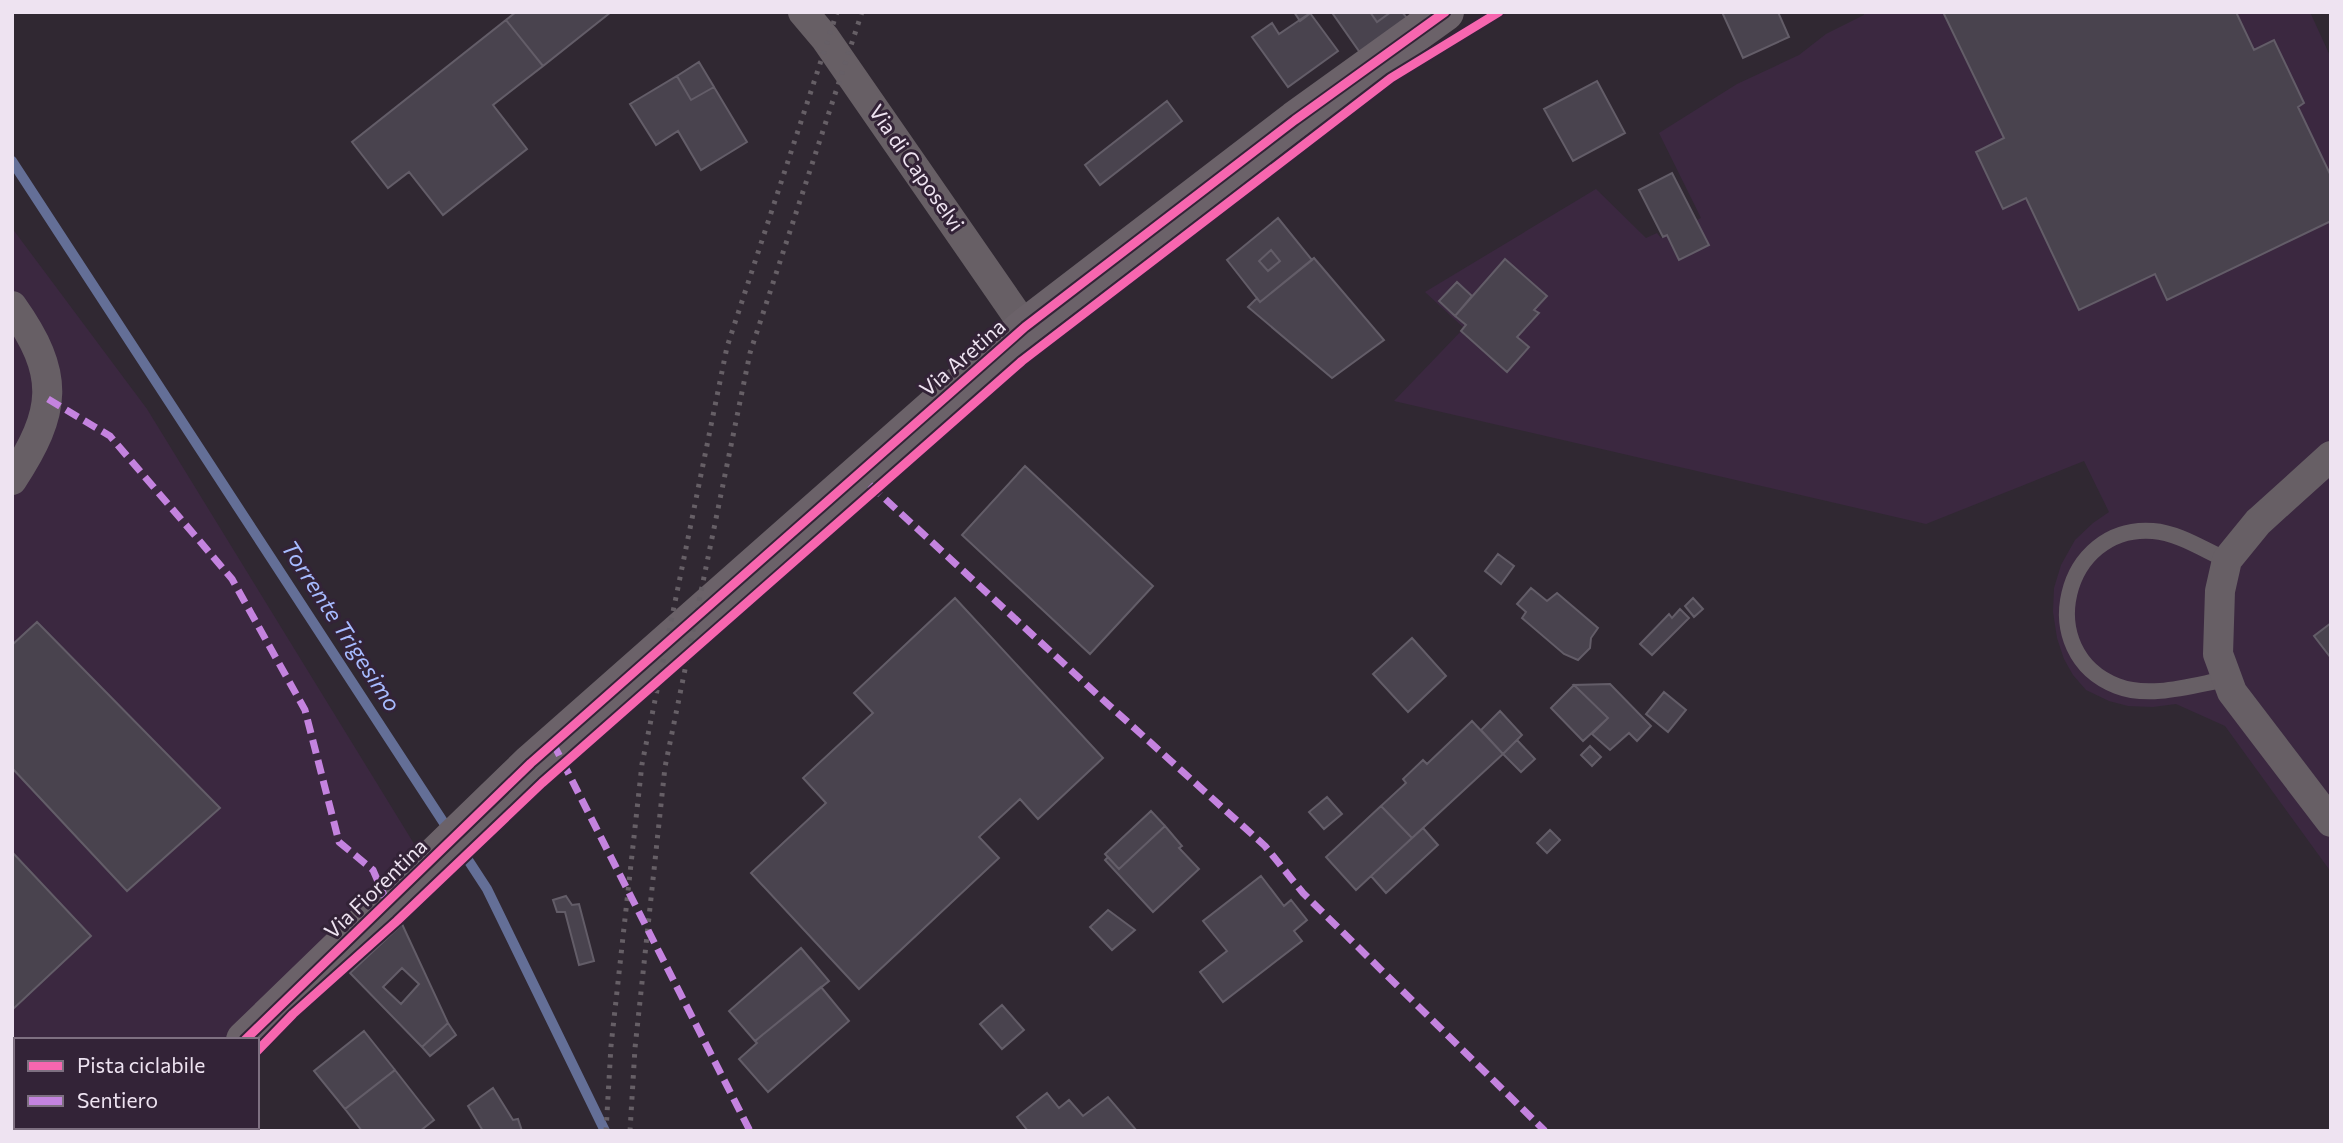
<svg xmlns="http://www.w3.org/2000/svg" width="2343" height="1143" viewBox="0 0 2343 1143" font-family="Commissioner,sans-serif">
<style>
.built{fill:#3b2840}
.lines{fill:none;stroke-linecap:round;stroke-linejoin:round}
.stream{stroke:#646f97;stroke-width:10}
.building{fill:#49434e;stroke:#635d68;stroke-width:2;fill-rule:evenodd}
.lane{stroke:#675f65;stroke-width:16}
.street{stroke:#675f65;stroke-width:30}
.secondary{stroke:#6b6269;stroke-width:38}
.rail{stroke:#665f66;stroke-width:5;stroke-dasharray:3.5 7;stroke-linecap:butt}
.quiet{stroke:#c483df;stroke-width:7;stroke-dasharray:14 7;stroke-linecap:butt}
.cycleway-casing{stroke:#332337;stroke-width:13}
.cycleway{stroke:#f766af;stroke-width:9}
.labels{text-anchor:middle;stroke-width:6;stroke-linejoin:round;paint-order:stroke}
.street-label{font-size:21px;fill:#eee3f1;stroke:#332337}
.water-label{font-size:23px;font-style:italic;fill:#a7bbff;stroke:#332337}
</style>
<rect width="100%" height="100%" fill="#302832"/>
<!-- built -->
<path class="built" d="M1864,12H2310L2331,58V872L2225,726L2176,704L2153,707L2128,706L2109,701L2086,690L2073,675L2064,659L2057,638L2053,612L2054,588L2061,565L2075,540L2093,523L2109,512L2084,461L1926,524L1394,401L1464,328L1425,292L1596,189L1646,238L1657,233L1661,238L1701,218L1659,133L1737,84L1799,55L1826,34L1864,15Z
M12,228L147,409L424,860L230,1040H16V1127H136L132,1131H12Z"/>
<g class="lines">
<!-- stream -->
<path class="stream" d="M12,161L487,889L605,1131"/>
</g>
<!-- building -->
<path class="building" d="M516,12H611L543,66L506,20Z
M1294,12H1312L1300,21Z
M1336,12H1370L1377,22L1391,12H1402L1408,19L1361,54L1333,14Z
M1370,12H1391L1377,22Z
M1722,12H1778L1789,37L1743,58Z
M1943,12H2236L2254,50L2274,40L2304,103L2298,107L2331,176V221L2167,300L2155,274L2079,310L2026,198L2003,209L1976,152L2004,138Z
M1310,13L1338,51L1288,87L1252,37L1272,23L1279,34Z
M506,20L543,66L493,105L527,149L443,215L409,172L388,188L352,142Z
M699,62L714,87L691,100L677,76Z
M677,76L691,100L714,87L747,142L701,170L678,131L656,145L630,104Z
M1597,81L1625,133L1573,161L1544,109Z
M1167,101L1182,121L1100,185L1085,165Z
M1672,173L1709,245L1679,260L1667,235L1663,237L1639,190Z
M1278,218L1312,260L1260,302L1227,260ZM1271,250L1280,261L1268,271L1259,261Z
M1271,250L1280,261L1268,271L1259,261Z
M1314,258L1384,340L1332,378L1248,307L1257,298L1260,302Z
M1505,259L1547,296L1534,310L1539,313L1517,337L1529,347L1507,372L1461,331L1466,325L1455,316Z
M1457,282L1472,296L1455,316L1439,301Z
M1025,466L1153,586L1090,654L962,535Z
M1498,554L1514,566L1501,584L1485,571Z
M1531,588L1547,601L1557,593L1598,628L1591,638L1590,648L1578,660L1564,654L1522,618L1526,612L1517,604Z
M955,598L1103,758L1038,819L1020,799L979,837L999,858L859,989L751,873L826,803L803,778L873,713L854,693Z
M1693,598L1703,609L1694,617L1685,606Z
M1680,609L1689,618L1652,655L1640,644L1669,614L1672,618Z
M37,622L220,808L127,891L12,768V645Z
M2331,623V658L2314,636Z
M1412,638L1446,676L1408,712L1373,674Z
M1610,684L1651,726L1637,741L1629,733L1610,750L1592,734L1608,718L1574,685Z
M1574,685L1608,718L1583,741L1551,708Z
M1664,692L1686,710L1668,732L1646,714Z
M1500,711L1522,735L1503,754L1481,730Z
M1472,721L1503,754L1412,838L1381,806L1406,783L1403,779L1423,760L1427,764Z
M1517,740L1535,759L1521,772L1503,754Z
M1590,746L1601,757L1592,766L1581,755Z
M1327,797L1342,814L1324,829L1309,812Z
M1381,806L1412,838L1356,890L1326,857Z
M1151,811L1165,826L1119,869L1105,854Z
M1165,826L1182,846L1179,848L1199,869L1153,912L1105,860L1108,857L1119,869Z
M1423,828L1438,845L1386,893L1371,876Z
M1550,830L1560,840L1547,853L1537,843Z
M12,852L91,936L12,1010Z
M1261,876L1284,906L1291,900L1307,920L1294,931L1302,941L1223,1002L1200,972L1227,951L1203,921Z
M566,896L572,905L579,904L594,961L579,965L565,912H557L553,900Z
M1108,910L1135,930L1112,950L1090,927Z
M402,924L448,1023L422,1047L350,973ZM402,968L419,984L401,1004L383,987Z
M801,948L829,981L755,1041L729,1011Z
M821,987L849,1021L768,1092L739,1059L757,1043L755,1041Z
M1002,1005L1024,1030L1002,1049L980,1024Z
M448,1023L456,1035L430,1056L422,1047Z
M364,1031L395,1070L345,1109L314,1071Z
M395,1070L434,1120L420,1131H362L345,1109Z
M493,1088L513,1120L518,1119L522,1131H483L468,1106Z
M1047,1093L1059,1108L1069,1100L1083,1116L1108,1097L1137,1131H1028L1017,1117Z"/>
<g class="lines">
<!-- lane -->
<path class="lane" d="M2227,560C2204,550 2179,533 2153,531C2063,524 2032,653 2117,686C2150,699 2193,685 2227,679"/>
<!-- street -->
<path class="street" d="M803,12L825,38L1025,327
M12,306C61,375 57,411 12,480
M2331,456L2258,522L2227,560L2220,591L2218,654L2232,692L2331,822"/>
<!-- secondary -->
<path class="secondary" d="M245,1040L531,763L1025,327L1295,120L1445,12
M152,1131L155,1127"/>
<!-- rail -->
<path class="rail" d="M606,1131L611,1046L642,764L727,347L837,12
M630,1131L635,1048L665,767L750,353L862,12"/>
<!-- quiet -->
<path class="quiet" d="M48,399L110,436L232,579L305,710L339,842L373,870L387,902
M870,485L1100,697L1265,846L1303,893L1545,1131
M553,743L750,1131"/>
<defs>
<path id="cycleway" d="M245,1040L531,763L1025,327L1295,120L1445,12
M257,1051L293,1014L397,921L542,783L1022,361L1391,78L1499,12"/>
</defs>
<!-- cycleway casing -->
<use href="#cycleway" class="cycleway-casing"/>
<!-- cycleway -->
<use href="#cycleway" class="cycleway"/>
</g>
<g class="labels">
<!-- street labels -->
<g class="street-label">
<text transform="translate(916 168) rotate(55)" y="7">Via di Caposelvi</text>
<text transform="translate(963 358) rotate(-41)" y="7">Via Aretina</text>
<text transform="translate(376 889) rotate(-44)" y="7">Via Fiorentina</text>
</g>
<!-- water labels -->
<g class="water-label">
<text transform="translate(341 626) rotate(57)" y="8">Torrente Trigesimo</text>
</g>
</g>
<!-- border -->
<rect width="2343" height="1143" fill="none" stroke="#eee3f1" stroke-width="28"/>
<!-- legend -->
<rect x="14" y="1038" width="245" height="91" fill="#332337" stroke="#7e7081" stroke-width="2"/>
<rect x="28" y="1061" width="35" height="10" fill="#f766af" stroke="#7e7081" stroke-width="2"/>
<text x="77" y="1073" font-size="21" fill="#eee3f1">Pista ciclabile</text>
<rect x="28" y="1096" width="35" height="10" fill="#c483df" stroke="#7e7081" stroke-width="2"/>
<text x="77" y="1108" font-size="21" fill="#eee3f1">Sentiero</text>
</svg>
